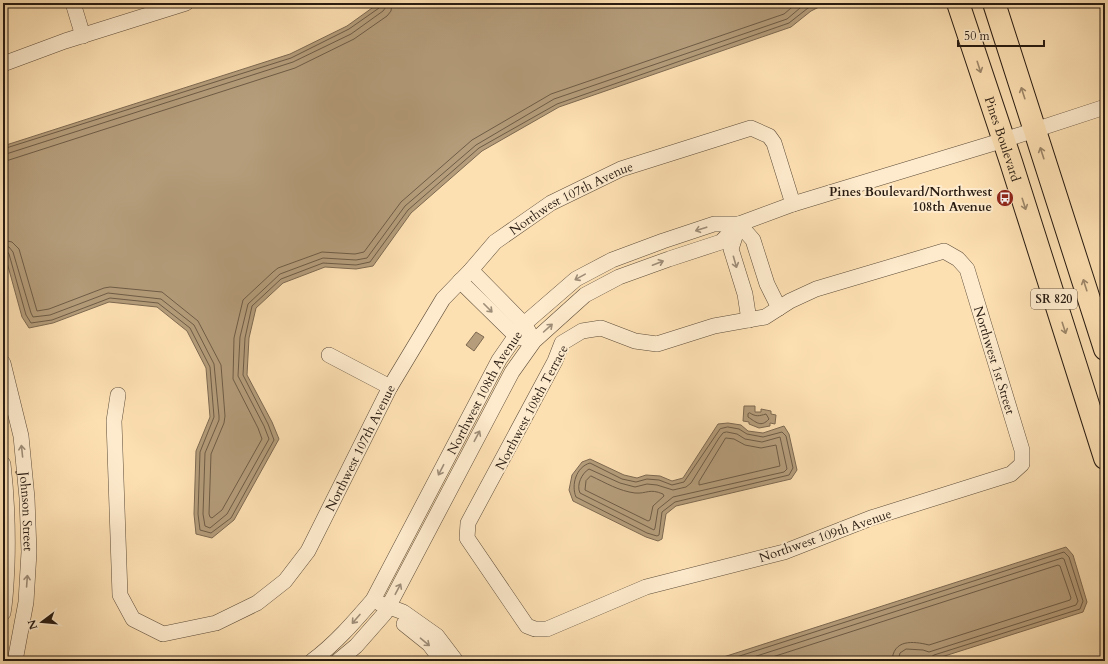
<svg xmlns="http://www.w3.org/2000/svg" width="1108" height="664" viewBox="0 0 1108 664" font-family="Cardo,serif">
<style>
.water{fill:#b59d7b;stroke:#7d6951}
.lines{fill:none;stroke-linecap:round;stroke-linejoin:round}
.shore{stroke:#6e5c46;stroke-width:1}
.minor-casing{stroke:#5d4c39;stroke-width:16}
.highway-casing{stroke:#281b11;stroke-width:24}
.minor{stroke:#feebcd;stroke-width:15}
.highway{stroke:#fde0b2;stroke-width:22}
.oneway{stroke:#9d876a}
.oneway2{stroke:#9e8d78}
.labels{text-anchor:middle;stroke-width:4;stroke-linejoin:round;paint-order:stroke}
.shield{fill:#feebcd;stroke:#685949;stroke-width:1}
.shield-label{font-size:12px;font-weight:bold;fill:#281b11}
.street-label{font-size:13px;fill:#281b11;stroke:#feebcd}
.poi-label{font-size:13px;font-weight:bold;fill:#281b11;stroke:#feebcd;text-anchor:end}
</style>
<rect width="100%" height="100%" fill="#fde0b2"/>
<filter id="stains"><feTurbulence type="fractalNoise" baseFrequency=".005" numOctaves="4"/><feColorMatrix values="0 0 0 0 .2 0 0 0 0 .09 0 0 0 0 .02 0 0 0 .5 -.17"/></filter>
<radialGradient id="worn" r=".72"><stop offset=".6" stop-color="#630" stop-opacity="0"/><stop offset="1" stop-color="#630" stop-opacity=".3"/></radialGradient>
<!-- water -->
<path class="water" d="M379,3H827L811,11L791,27L559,107L482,151L411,213L373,266L356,269L325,267L283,283L256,308L249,338L247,375L272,422L279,439L234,520L212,538L196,534L194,514L196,451L210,417L206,368L187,331L157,307L109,302L53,323L29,328L22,317L3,248V146L290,54L347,26Z
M476,332L484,337L474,351L466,345Z
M744,406H755V412H761V409L771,411V414L776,415L775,424L770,423V426L759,428L749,424V422L743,421Z
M728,423L741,425L748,431L763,433L784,426L789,434L797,470L791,479L676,506L666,514L662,539L658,541L646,537L573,501L569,490L572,475L582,462L590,459L624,475L637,478L646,475L660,476L672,481L683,478L718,424Z
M1066,547L1073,555L1087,602L1083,612L932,660L908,658L906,661H711Z"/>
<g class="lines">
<!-- shore -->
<path class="shore" d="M3,149L291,58L349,29L379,8L381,3
M3,155L293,62L351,34L383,11L386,7V3
M3,161L9,160L295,68L354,39L387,16L391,11L392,3
M3,240L12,242L19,249L37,311L49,309L104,288L110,287L162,292L198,321L221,365L225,416L224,423L211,454L209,514L210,517L212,518L222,510L262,439L258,428L233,379L234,338L243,300L273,272L278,268L322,252L355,254L364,252L401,202L472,140L551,94L784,14L797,3
M3,246L9,247L13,252L31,313L33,317L50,315L108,293L161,299L194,325L214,364L219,416V420L205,453L203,514L205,526L210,528L227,514L269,439L264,426L238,376L240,337L248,304L280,274L323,258L356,260L367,258L405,206L476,145L554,99L787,19L806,3
M3,251H7L9,254L26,315L31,323L52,320L110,298L158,303L190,328L210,367L214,417L200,452L198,514L200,530L211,533L231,518L274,440L268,424L243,375L245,338L252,306L281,279L323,263L356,265L370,262L408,210L479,148L557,104L789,23L808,8L818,3
M750,413C756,417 759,416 766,414L769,419C761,428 756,422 748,417V414Z
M728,427L739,429L747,434L763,437L782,432L786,436L793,468L789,475L675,502L662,512L659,535L657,536L647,533L576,497C571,485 576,467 590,463L622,479L636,482L647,479L659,480L672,485L684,482L720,429Z
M727,432L737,434L745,439L762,442L780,437L787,469L784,472L673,497L658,509L655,528L654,530L580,493C576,485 582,473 589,469L620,483L635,487L647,484L657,485L673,490L686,487L691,483L719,438L723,433Z
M726,438L734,439L745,445L761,448L776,445L780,466L699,485V482Z
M591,476C606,483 619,491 635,493C647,494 649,488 663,494L664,496L653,506L650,520L648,521L585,490L586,481Z
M724,661L1064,552L1069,557L1083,601L1080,609L934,655L931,657L930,661
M741,661L1062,558L1064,559L1078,601L1076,605L929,652L923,650L906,649L900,653L898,661
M760,661L1058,565L1060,566L1071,598L1070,600L929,645C913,641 893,639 892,661"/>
<defs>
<g id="minor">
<path d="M73,3L83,36"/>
<path d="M3,64L65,41L186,3"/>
<path d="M739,224L753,240L767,284L779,308"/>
<path d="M738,227L731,249L745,294L749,320"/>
<path d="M944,251L958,259L967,269L1022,450V464L1011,474L871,518L784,552L646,587L547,629H535L527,626L467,538L468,523L555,361L562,343L582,331L601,328L635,341L657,344L714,326L765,317L790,301L816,289Z"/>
<path d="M471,270L524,324L529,332"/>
<path d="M460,281L516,336L525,339"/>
<path d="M329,355L390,387"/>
<path id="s1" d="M3,363L21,436L27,498L29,552L26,602L15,661"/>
<path id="s2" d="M118,395L114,421L120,595L133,619L163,634L216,623L257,603L285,581L308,551L390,387L443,299L471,270L495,242L551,203L621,169L751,128L769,136L774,143L793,204"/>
<path d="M3,464C7,498 8,532 7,566C6,582 6,597 3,613"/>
<path d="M379,603L403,612L437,636L456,661"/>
<path d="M404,624L429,644L442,661"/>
<path id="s3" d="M312,661C335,644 354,622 373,600L499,360L524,324L576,279L612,260L663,241L714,224H739"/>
<path d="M338,661L356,646L385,613L512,372L534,341L585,295L619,277L669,259L721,242L739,224L793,204L1004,140L1105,107"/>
</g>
<g id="highway">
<path id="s4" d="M958,3L1011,162L1105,458"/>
<path d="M994,3L1105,349"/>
</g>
</defs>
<!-- minor casing -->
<use href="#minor" class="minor-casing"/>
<!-- highway casing -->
<use href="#highway" class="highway-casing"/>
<!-- minor -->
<use href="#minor" class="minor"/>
<!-- highway -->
<use href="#highway" class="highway"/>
</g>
<!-- one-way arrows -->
<defs><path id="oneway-shaft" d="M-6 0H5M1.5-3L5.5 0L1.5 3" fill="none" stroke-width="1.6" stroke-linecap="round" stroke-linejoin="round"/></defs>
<g class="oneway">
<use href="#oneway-shaft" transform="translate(979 67) rotate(72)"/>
<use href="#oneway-shaft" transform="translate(1023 93) rotate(-108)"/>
<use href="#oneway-shaft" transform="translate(1042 153) rotate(-108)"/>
<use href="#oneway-shaft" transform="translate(1024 204) rotate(72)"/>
<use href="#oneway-shaft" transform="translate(1085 285) rotate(-108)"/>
<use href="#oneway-shaft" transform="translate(1064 328) rotate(72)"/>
</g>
<g class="oneway2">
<use href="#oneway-shaft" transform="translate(701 229) rotate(162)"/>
<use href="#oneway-shaft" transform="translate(735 262) rotate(74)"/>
<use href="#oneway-shaft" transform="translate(658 263) rotate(-21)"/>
<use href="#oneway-shaft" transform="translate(580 277) rotate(151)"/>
<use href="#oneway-shaft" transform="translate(488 308) rotate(45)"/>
<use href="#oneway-shaft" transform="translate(548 328) rotate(-42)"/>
<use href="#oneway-shaft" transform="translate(477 436) rotate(-62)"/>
<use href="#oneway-shaft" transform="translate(22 451) rotate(-96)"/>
<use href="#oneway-shaft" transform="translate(441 470) rotate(117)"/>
<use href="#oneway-shaft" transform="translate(27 581) rotate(-86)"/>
<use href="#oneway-shaft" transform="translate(398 589) rotate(-62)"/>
<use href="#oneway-shaft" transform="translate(356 619) rotate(131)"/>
<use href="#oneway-shaft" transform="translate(425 642) rotate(40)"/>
</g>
<!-- icons -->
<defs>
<symbol id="bus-disc" viewBox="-11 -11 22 22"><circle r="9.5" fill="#8f2418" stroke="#feebcd"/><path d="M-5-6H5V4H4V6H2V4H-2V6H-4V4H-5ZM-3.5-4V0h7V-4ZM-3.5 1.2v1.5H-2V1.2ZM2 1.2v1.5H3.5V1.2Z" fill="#fff"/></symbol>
</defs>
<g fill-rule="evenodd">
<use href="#bus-disc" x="995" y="188" width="20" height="20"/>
</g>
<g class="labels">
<!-- shield labels -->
<rect class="shield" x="1031" y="289" width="46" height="20" rx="3"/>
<g class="shield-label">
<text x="1054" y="303">SR 820</text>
</g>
<!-- street labels -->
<g class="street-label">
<text dy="5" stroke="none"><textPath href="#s4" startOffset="143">Pines Boulevard</textPath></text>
<text dy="5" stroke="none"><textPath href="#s2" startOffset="886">Northwest 107th Avenue</textPath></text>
<text transform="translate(995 360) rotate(73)" y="5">Northwest 1st Street</text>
<text dy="5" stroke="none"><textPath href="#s3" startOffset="322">Northwest 108th Avenue</textPath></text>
<text transform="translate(531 407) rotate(-62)" y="5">Northwest 108th Terrace</text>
<text dy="5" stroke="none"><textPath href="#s2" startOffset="550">Northwest 107th Avenue</textPath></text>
<text dy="5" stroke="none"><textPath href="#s1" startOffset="151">Johnson Street</textPath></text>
<text transform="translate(825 535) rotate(-19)" y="5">Northwest 109th Avenue</text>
</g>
<!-- poi labels -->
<g class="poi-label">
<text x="992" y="196">Pines Boulevard/Northwest<tspan x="992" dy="15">108th Avenue</tspan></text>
</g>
</g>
<!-- margin -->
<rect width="1108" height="664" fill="none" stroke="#fde0b2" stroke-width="16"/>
<rect x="4" y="4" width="1100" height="656" fill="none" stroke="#281b11" stroke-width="2"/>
<rect x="8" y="8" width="1092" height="648" fill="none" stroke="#281b11"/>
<!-- north arrow -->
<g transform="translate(42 622) rotate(254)" stroke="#feebcd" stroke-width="3" paint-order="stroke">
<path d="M0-3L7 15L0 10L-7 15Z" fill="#281b11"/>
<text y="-6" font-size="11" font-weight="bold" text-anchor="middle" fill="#281b11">N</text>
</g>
<!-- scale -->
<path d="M958 40v6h86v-6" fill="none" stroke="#281b11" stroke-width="2"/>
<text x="964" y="40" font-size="12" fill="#281b11" stroke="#feebcd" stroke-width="3" paint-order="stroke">50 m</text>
<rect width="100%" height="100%" filter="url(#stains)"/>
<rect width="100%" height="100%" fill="url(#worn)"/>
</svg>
